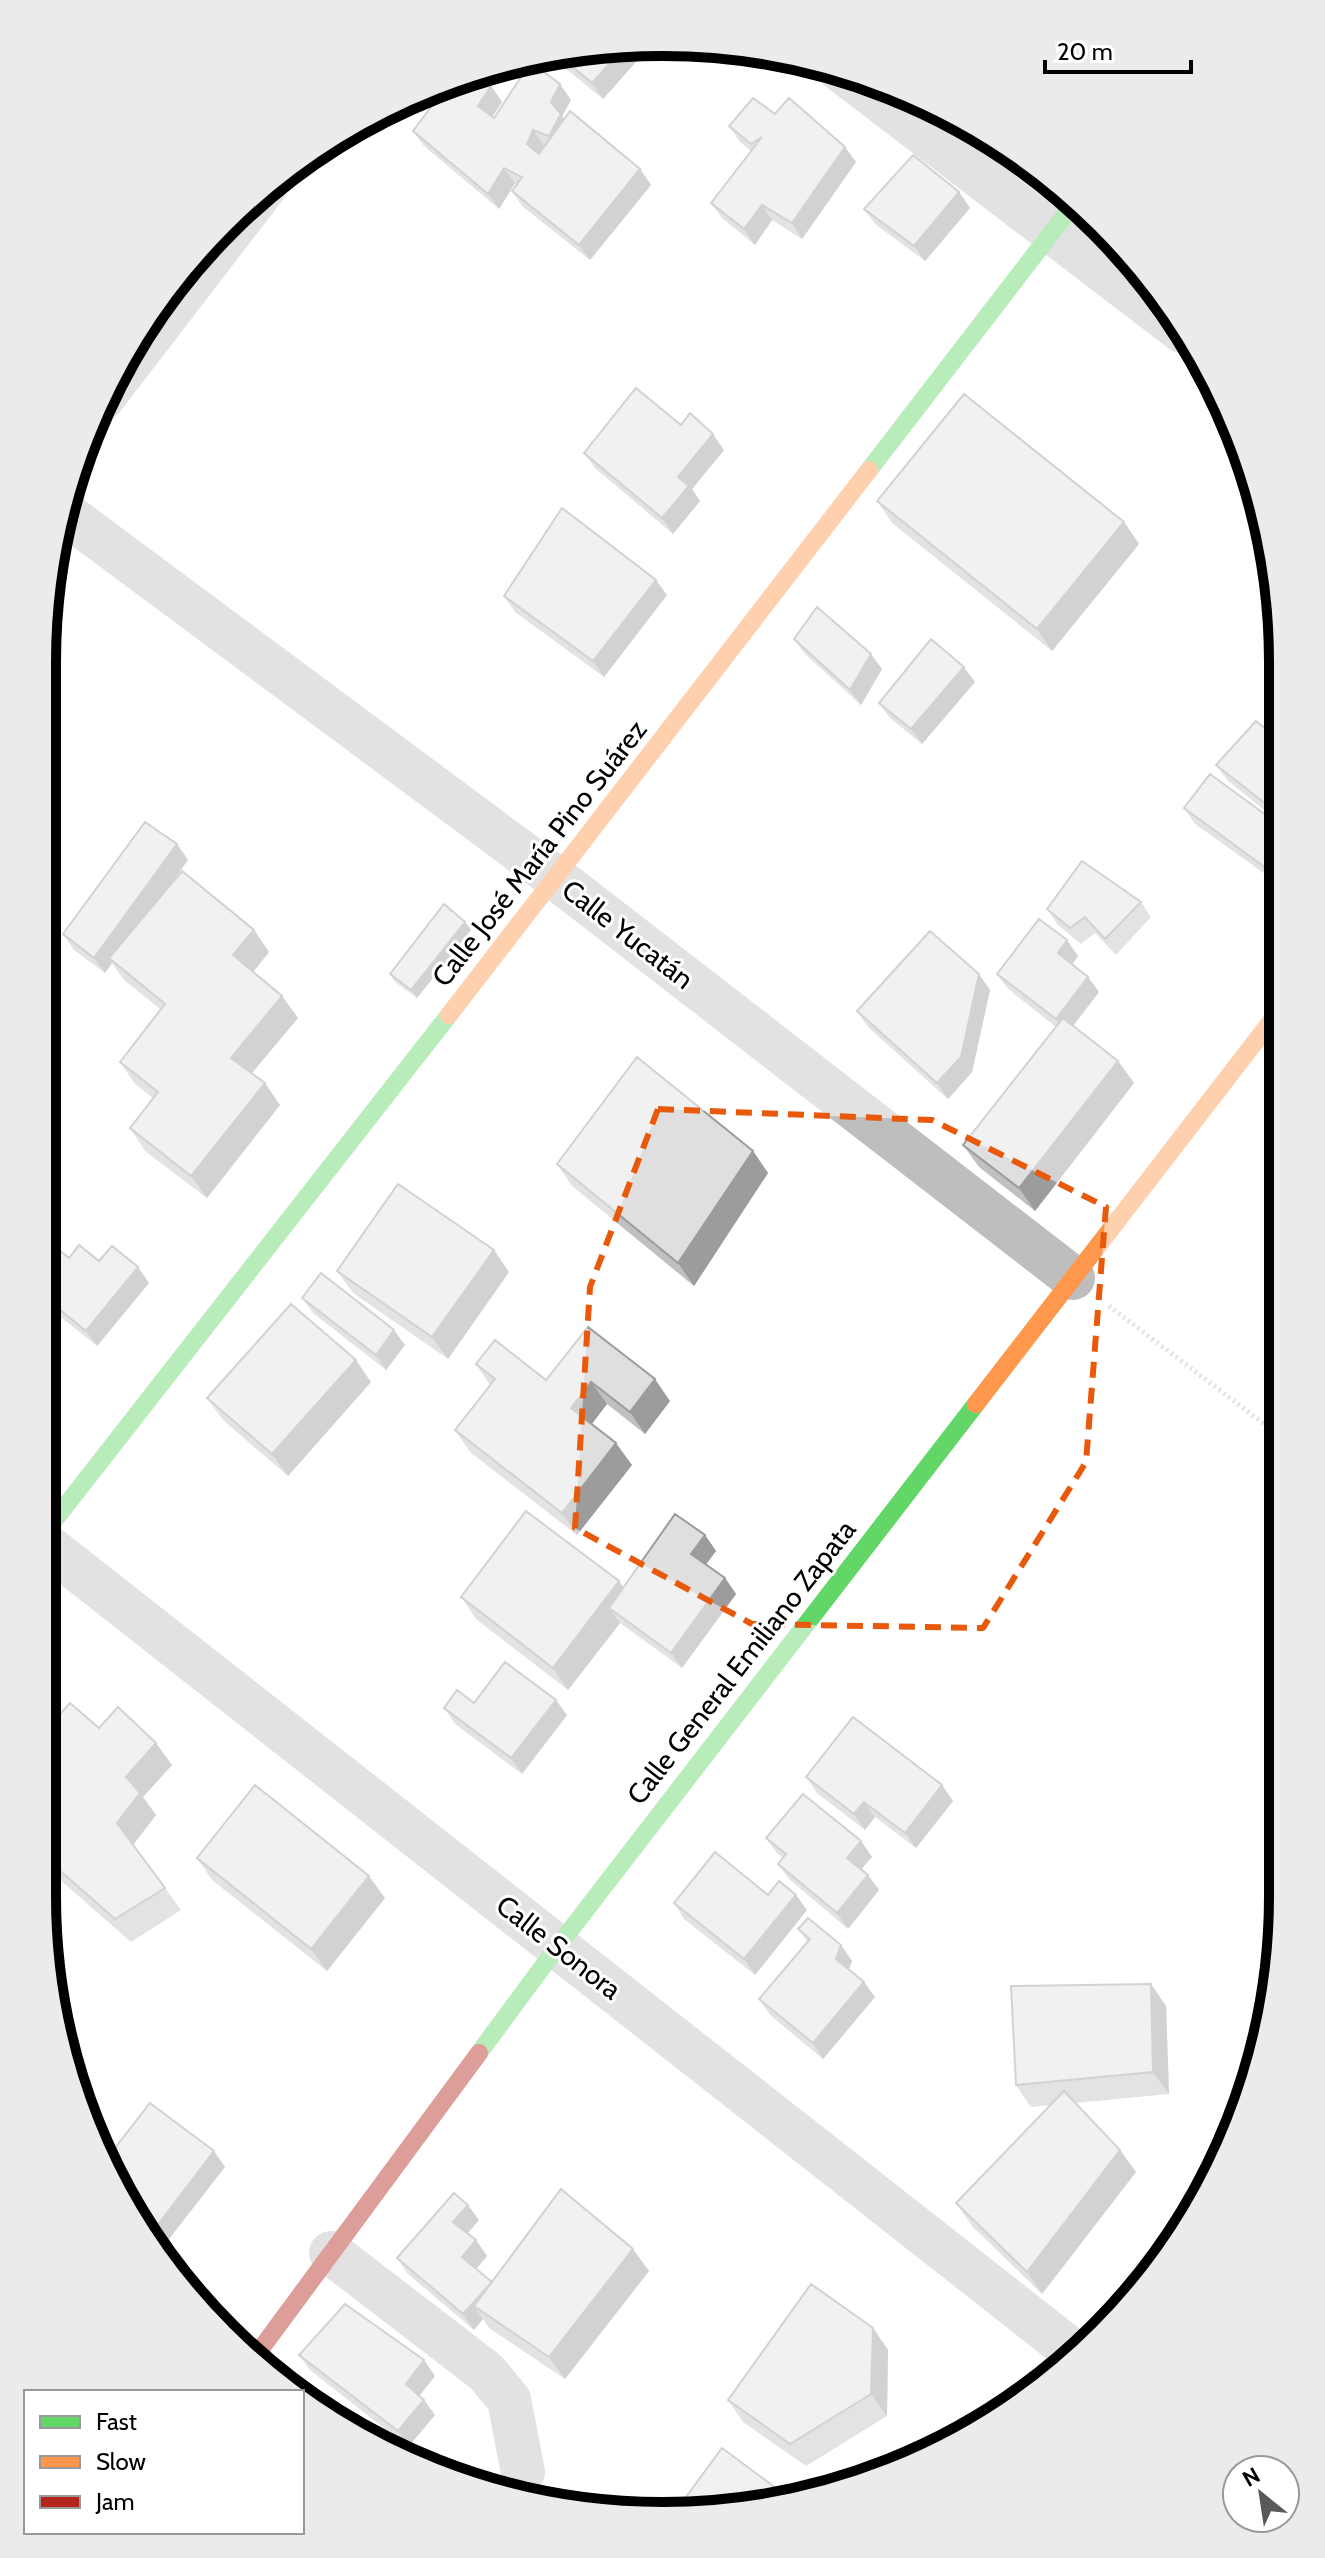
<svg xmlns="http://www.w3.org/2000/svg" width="1325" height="2558" viewBox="0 0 1325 2558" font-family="Cabin,sans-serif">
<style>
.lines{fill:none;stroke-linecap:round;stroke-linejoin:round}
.path{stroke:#b9b9b9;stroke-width:5;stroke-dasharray:2 4;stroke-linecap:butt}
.street{stroke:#bebebe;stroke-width:44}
.fast{stroke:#63d668;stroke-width:18}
.slow{stroke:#ff974d;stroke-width:18}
.jam{stroke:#b3261e;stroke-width:18}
.wall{fill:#c0c0c0}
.shaded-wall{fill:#9c9c9c}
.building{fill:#dfdfdf;stroke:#9c9c9c;stroke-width:2}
.marked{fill:none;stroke:#e8590c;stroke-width:6;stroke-dasharray:16 10;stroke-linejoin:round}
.labels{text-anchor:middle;stroke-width:6;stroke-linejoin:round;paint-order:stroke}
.street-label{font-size:28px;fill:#000;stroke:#fff}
.rim{fill:none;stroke:#000;stroke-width:10}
</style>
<rect width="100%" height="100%" fill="#fff"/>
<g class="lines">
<!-- path -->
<path class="path" d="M1109,1306L1280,1436"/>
<!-- street -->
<path class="street" d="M839,69L1182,331
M102,399L265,187
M62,511L556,878L1073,1278
M42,1542L1075,2353
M331,2253L486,2372L509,2400L523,2472"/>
<!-- fast -->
<path class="fast" d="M869,470L1076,201
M42,1536L449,1015
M479,2053L558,1946L976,1404"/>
<!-- slow -->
<path class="slow" d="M449,1015L869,470
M976,1404L1279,1011"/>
<!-- jam -->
<path class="jam" d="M257,2354L479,2053"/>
</g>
<!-- wall -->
<path class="wall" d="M651,45L603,99L560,64L554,54L582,47Z
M491,86L502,102L492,116L494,118L571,100L562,116L564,119L640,169L651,185L590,260L522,206L512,191L516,184L515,183L499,209L424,146L413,131Z
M775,114L845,147L856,162L802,239L772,220L755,245L722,218L711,203L751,151L740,142L729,126Z
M959,192L970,208L925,261L875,224L864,209Z
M681,425L724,450L692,489L700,501L673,534L595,468L584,453Z
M877,501L1124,522L1139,544L1052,651L892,523Z
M667,595L604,677L515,612L504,596Z
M794,639L882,669L861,705L805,654Z
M975,682L922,744L890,718L879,703Z
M1278,739V821L1227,780L1216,765Z
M1184,808L1278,824L1279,884L1195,824Z
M177,844L188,860L167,888L254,930L269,952L253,972L282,996L298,1018L252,1073L280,1105L207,1198L145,1151L130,1128L153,1098L135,1084L120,1062L160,1009L124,980L112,963L105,973L74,950L63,934Z
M1141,902L1151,917L1116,955L1095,933L1081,944L1058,925L1047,909Z
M465,922L471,930L417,998L395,982L390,974Z
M1078,956L1072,964L1099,992L1073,1026L1118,1061L1134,1083L1035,1211L979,1167L963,1145L1056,1027L1008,989L997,974Z
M990,990L972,1072L948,1099L868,1027L857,1011Z
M753,1151L768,1173L694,1286L572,1186L557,1164Z
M43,1237L69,1258L138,1267L149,1283L97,1346L43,1303Z
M337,1271L509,1272L448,1359L353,1293Z
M302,1298L405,1345L386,1370L313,1313Z
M588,1327L670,1401L645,1434L607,1404L592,1424L632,1465L577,1535L470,1452L455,1430L490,1385L476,1364L546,1380Z
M371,1382L288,1476L223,1420L207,1398Z
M705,1535L716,1551L706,1565L725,1578L736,1594L682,1668L620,1623L568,1690L476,1619L461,1597L619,1581L623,1587Z
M474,1703L567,1715L522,1774L455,1724L444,1708Z
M99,1728L172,1765L143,1797L156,1815L133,1844L181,1910L131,1942L42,1864V1734Z
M806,1777L953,1801L916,1848L875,1817L865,1830L817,1793Z
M766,1838L861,1841L872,1857L861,1869L868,1875L879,1890L848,1929L789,1879L778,1864L783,1858L777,1853Z
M197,1858L385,1898L327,1971L212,1880Z
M768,1895L807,1910L755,1975L684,1919L674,1903Z
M798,1929L852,1961L849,1969L875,1997L823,2059L770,2015L759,1999L808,1942Z
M1166,2006L1169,2094L1075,2103L1120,2150L1136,2172L1042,2294L972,2226L956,2203L1051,2105L1031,2107L1016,2085Z
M479,2220L468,2233L487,2256L476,2269L491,2282L649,2271L565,2379L489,2328L483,2319L474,2330L408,2274L397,2258Z
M873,2328L888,2350L887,2416L806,2466L743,2422L728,2400Z
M299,2355L435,2376L419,2396L424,2400L435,2415L408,2447L310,2370Z"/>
<!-- shaded-wall -->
<path class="shaded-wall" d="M651,45L603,99L592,83L626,46Z
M560,84L571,100L562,116L572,130L560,151L549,136L551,102Z
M491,86L502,102L489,122L478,106Z
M533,130L544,145L538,159L527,144Z
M845,147L856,162L802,239L792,223Z
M504,168L515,183L499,209L488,194Z
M640,169L651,185L590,260L579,245Z
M959,192L970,208L925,261L914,246Z
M762,205L772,220L755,245L744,229Z
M713,434L724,450L692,489L700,501L673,534L662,518L678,477Z
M1124,522L1139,544L1052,651L1037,629Z
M656,580L667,595L604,677L593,661Z
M871,654L882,669L861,705L850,690Z
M964,667L975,682L922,744L911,729Z
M177,844L188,860L114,962L109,958L112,963L105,973L94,958Z
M465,922L471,930L417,998L411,990Z
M254,930L269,952L249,977L233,955Z
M1067,940L1078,956L1069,969L1058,953Z
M979,974L990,990L972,1072L948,1099L937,1083Z
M1088,977L1099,992L1066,1035L1056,1019Z
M282,996L298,1018L246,1080L231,1058Z
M1118,1061L1134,1083L1035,1211L1019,1188Z
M265,1083L280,1105L207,1198L191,1176Z
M753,1151L768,1173L694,1286L678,1263Z
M494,1250L509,1272L448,1359L432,1337Z
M138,1267L149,1283L97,1346L86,1331Z
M394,1330L405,1345L386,1370L376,1355Z
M356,1360L371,1382L288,1476L272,1454Z
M655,1379L670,1401L645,1434L630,1412Z
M591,1382L607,1404L587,1430L571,1408Z
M616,1443L632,1465L577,1535L562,1513Z
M705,1535L716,1551L702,1569L691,1554Z
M725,1578L736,1594L682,1668L671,1653Z
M619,1581L635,1604L609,1608L620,1623L568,1690L553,1668Z
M556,1700L567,1715L522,1774L511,1758Z
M156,1743L172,1765L143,1797L156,1815L133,1845L117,1823L126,1777Z
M942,1785L953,1801L916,1848L905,1833Z
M864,1802L875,1817L865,1830L854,1814Z
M861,1841L872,1857L858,1873L847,1858Z
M868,1875L879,1890L848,1929L837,1913Z
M369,1876L385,1898L327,1971L311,1949Z
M796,1895L807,1910L755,1975L744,1959Z
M841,1945L852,1961L847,1974L836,1959Z
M864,1982L875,1997L823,2059L813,2043Z
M1151,1984L1166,2006L1169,2094L1153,2072Z
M1120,2150L1136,2172L1042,2294L1027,2272Z
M214,2151L225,2167L159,2252L150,2235Z
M468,2205L479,2220L464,2237L453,2222Z
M476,2240L487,2256L473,2273L462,2257Z
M633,2249L649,2271L565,2379L549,2357Z
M492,2282L474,2306L483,2319L474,2330L463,2314Z
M873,2328L888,2350L887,2416L871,2394Z
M424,2360L435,2376L416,2400L406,2384Z
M424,2400L435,2415L408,2447L398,2431Z"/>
<!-- building -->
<path class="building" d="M626,46L592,83L556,53L582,47Z
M531,62L560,84L551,102L561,114L549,136L533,130L527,144L539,154L570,111L640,169L579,245L512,191L522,177L504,168L488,194L413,131L451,80L471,73L491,86L478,106L494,118Z
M753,98L775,114L789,98L845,147L792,223L762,205L744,229L711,203L762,137L751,144L729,126Z
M913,155L959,192L914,246L864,209Z
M636,388L681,425L690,413L713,434L678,477L689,486L662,518L584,453Z
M964,394L1124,522L1037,629L877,501Z
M562,508L656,580L593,661L504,596Z
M817,607L871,654L850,690L794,639Z
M931,639L964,667L911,729L879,703Z
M1256,721L1278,739V801L1271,808L1216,765Z
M1210,774L1278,824V863L1270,871L1184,808Z
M145,822L177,844L94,958L63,934Z
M1082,861L1141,902L1105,939L1085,917L1070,928L1047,909Z
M182,871L254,930L233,955L282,996L231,1058L265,1083L191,1176L130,1128L158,1092L120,1062L165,1004L109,958Z
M444,904L465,922L411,990L390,974Z
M1039,919L1067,940L1058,953L1088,977L1056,1019L997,974Z
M930,931L979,974L961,1057L937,1083L857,1011Z
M1063,1018L1118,1061L1019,1188L963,1145Z
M637,1057L753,1151L678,1263L557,1164Z
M398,1184L494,1250L432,1337L337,1271Z
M43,1237L69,1258L79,1245L99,1261L112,1246L138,1267L86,1331L43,1296Z
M321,1273L394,1330L376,1355L302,1298Z
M291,1304L356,1360L272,1454L207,1398Z
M588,1327L655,1379L630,1412L591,1382L571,1408L616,1443L562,1513L455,1430L495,1379L476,1364L495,1340L546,1380Z
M526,1511L619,1581L553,1668L461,1597Z
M675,1514L705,1535L691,1554L725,1578L671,1653L609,1608Z
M505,1662L556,1700L511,1758L444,1708L457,1690L474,1703Z
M70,1703L99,1728L118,1707L156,1743L126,1777L140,1793L117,1823L165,1888L115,1919L42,1855V1734Z
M853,1717L942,1785L905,1833L864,1802L854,1814L806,1777Z
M255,1785L369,1876L311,1949L197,1858Z
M803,1794L861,1841L847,1858L868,1875L837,1913L778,1864L786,1854L766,1838Z
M715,1852L768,1895L779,1881L796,1895L744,1959L674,1903Z
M808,1918L841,1945L836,1959L864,1982L813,2043L759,1999L810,1939L798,1929Z
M1151,1984L1153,2072L1016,2085L1011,1986Z
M1064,2091L1120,2150L1027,2272L956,2203Z
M150,2103L214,2151L150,2235L108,2157Z
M561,2189L633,2249L549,2357L474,2306Z
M454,2193L468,2205L453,2222L476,2240L462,2257L492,2282L463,2314L397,2258Z
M811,2284L873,2328L871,2394L790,2444L728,2400Z
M345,2304L424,2360L406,2384L424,2400L398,2431L299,2355Z
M722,2448L792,2500L734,2510L733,2507L732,2510L704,2515L675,2512Z"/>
<!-- marked area -->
<path d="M0 0H1325V2558H0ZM658,1109L932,1120L1106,1207L1086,1462L983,1628L752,1624L575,1528L590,1287Z" fill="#fff" fill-opacity=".55" fill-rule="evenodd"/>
<path class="marked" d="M658,1109L932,1120L1106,1207L1086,1462L983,1628L752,1624L575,1528L590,1287Z"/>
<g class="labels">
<!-- street labels -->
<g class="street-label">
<text transform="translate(539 853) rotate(-52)" y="10">Calle José María Pino Suárez</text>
<text transform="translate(628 934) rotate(38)" y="10">Calle Yucatán</text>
<text transform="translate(741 1662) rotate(-52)" y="10">Calle General Emiliano Zapata</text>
<text transform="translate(559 1947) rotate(38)" y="10">Calle Sonora</text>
</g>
</g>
<!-- crop -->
<path d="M0 0H1325V2558H0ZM662 56H663A606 606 0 0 1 1269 662V1896A606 606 0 0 1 663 2502H662A606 606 0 0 1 56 1896V662A606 606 0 0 1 662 56Z" fill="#ebebeb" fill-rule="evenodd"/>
<path class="rim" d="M662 56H663A606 606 0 0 1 1269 662V1896A606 606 0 0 1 663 2502H662A606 606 0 0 1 56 1896V662A606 606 0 0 1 662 56Z"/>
<!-- legend -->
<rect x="24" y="2390" width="280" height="144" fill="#ffffff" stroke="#999999" stroke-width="2"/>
<rect x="40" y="2416" width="40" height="12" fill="#63d668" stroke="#999999" stroke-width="2"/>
<text x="96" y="2430" font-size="24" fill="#000000">Fast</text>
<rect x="40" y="2456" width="40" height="12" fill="#ff974d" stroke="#999999" stroke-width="2"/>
<text x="96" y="2470" font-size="24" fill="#000000">Slow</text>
<rect x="40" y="2496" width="40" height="12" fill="#b3261e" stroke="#999999" stroke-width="2"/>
<text x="96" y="2510" font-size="24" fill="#000000">Jam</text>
<!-- north arrow -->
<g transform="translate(1261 2494) rotate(330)"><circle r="38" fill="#ffffff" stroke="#999999" stroke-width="2"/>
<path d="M0-6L14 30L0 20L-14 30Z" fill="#595959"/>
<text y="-12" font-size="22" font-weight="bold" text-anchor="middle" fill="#000000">N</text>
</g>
<!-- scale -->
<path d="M1045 60v12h146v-12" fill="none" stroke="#000000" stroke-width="4"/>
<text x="1057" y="60" font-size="24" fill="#000000" stroke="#ffffff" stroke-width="6" paint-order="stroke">20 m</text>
</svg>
